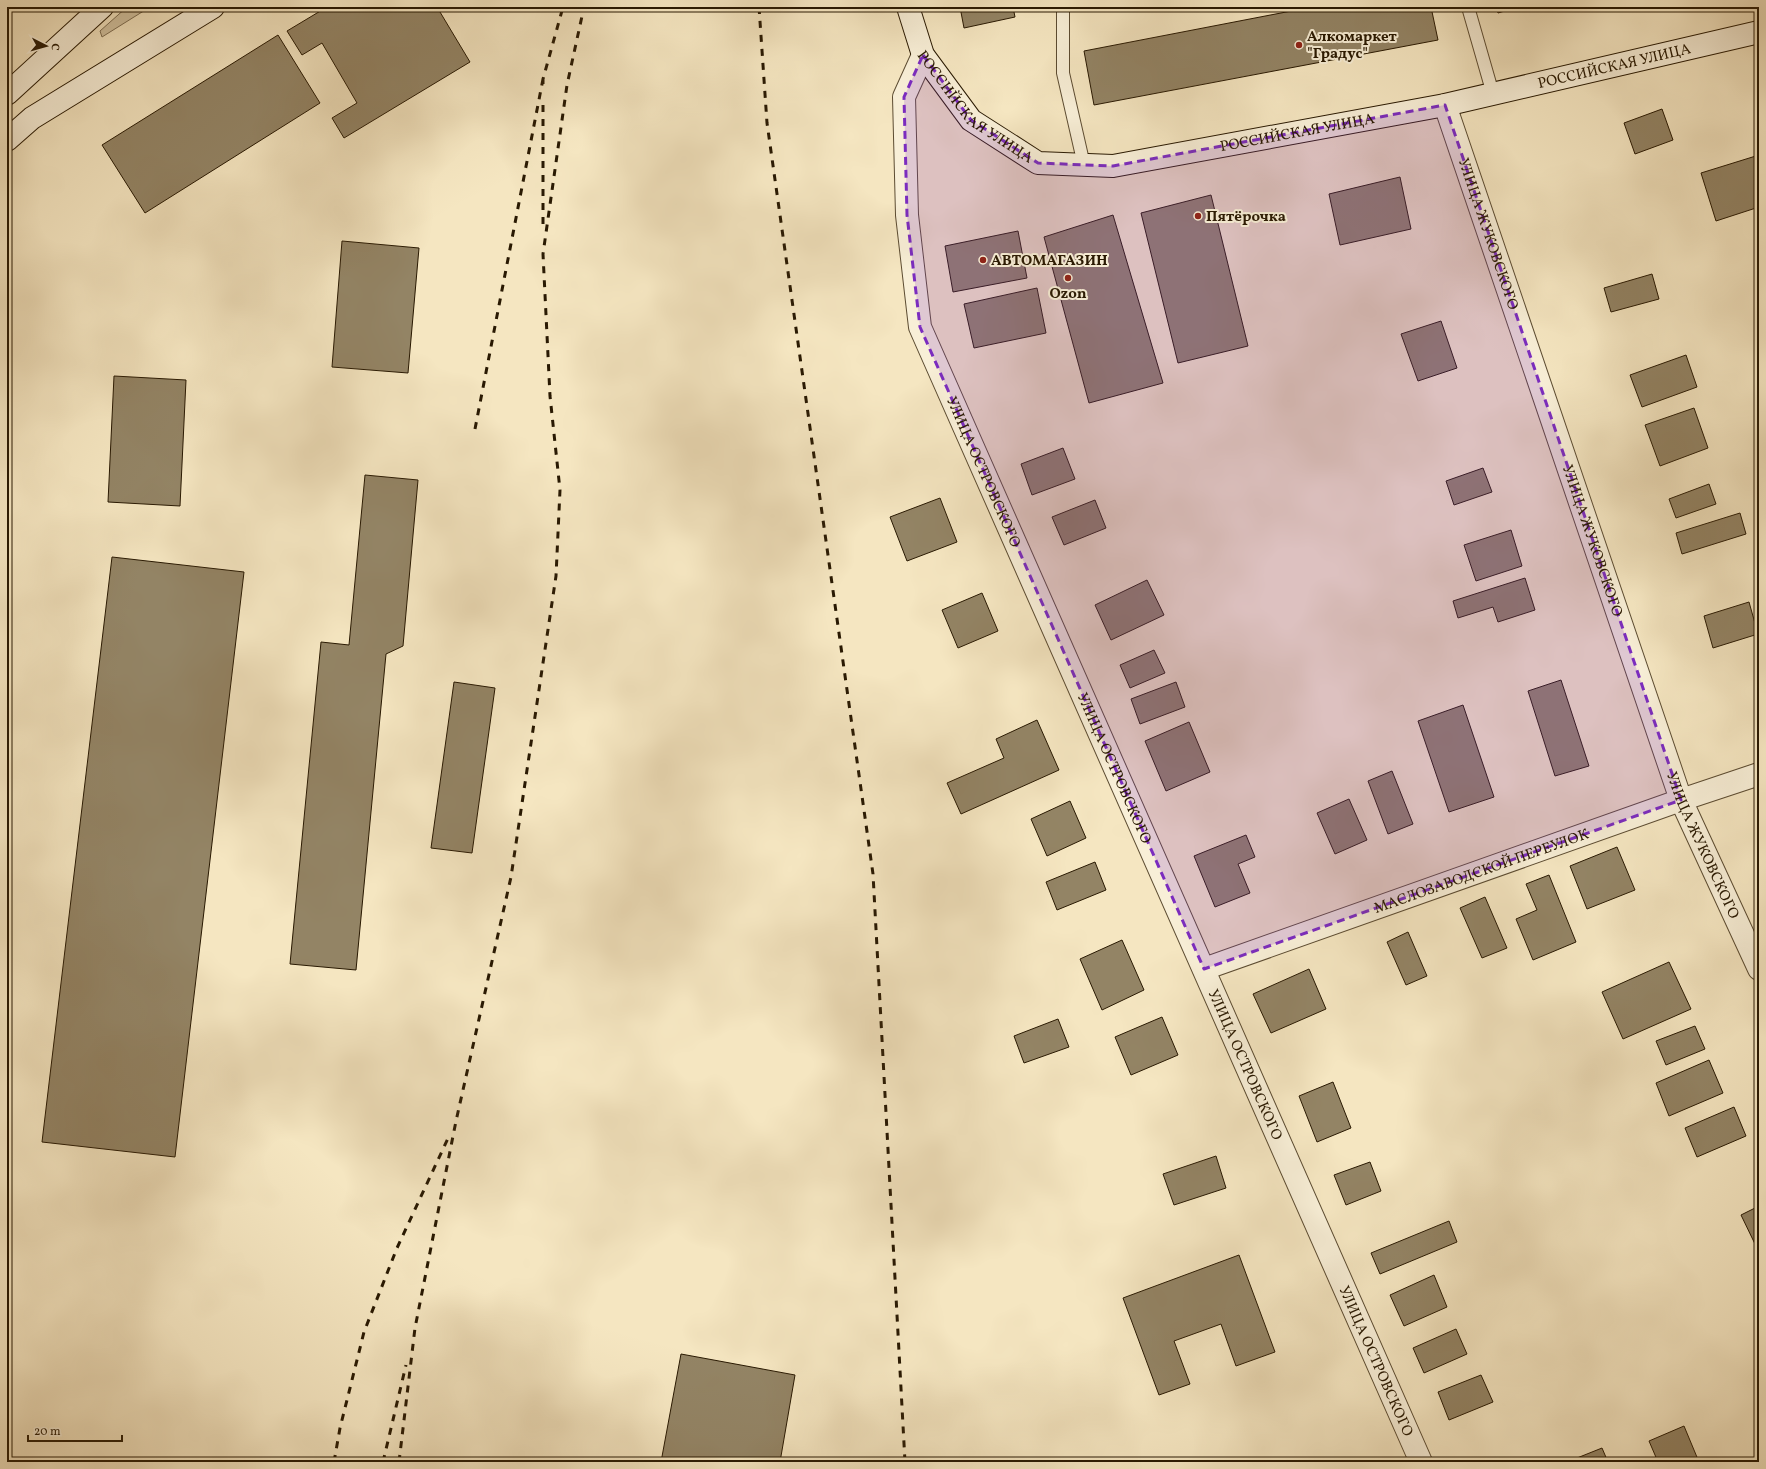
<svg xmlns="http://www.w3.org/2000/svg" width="1766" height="1469" viewBox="0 0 1766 1469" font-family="Vollkorn,serif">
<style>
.green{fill:#d2c3a1;stroke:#7e6e52}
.building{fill:#938465;stroke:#291902}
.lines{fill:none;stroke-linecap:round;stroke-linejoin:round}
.service-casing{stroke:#5c4c32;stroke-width:14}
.minor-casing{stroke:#5c4c32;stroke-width:24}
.secondary-casing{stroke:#291902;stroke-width:24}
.service{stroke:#f8efd7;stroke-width:12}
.minor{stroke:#f8efd7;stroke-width:22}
.secondary{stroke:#f8efd7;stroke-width:22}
.rail{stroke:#291902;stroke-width:3;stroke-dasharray:7 7;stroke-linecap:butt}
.marked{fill:#7b2cbf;fill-opacity:0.2;stroke:#7b2cbf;stroke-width:3;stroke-dasharray:8 5;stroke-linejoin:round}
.poi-dot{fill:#8f2418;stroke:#f8efd7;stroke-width:1.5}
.labels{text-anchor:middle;stroke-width:4;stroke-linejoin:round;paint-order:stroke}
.poi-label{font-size:15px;font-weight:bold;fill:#291902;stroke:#f8efd7;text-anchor:start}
.street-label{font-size:15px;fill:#291902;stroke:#f8efd7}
</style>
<rect width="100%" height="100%" fill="#f5e6c1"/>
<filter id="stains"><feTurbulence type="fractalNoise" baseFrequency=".005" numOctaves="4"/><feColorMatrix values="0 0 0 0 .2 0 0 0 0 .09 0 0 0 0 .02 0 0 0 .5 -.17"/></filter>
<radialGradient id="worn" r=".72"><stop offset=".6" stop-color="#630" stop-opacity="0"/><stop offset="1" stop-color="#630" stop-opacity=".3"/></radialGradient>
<!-- green -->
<path class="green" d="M127,7H150L102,37L100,31Z"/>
<!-- building -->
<path class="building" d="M327,7H437L470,62L344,138L332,118L357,103L322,43L302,55L287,31Z
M960,7H1013L1015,17L964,28Z
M1312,7H1431L1438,40L1094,105L1084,51Z
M1496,7H1518L1498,13Z
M278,35L320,103L145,213L102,145Z
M1662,109L1673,140L1635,154L1624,123Z
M1759,155V207L1716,221L1701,173Z
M1400,177L1411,229L1340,245L1329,194Z
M1211,195L1248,346L1178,363L1141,213Z
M1113,215L1163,383L1089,403L1044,237Z
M1018,231L1027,278L953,292L945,246Z
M342,241L419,248L408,373L332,367Z
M1652,274L1659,299L1611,312L1604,288Z
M1037,288L1046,333L974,348L964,304Z
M1441,321L1457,368L1418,381L1401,334Z
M1686,355L1697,387L1642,407L1630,375Z
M114,376L186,380L180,506L108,502Z
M1694,408L1708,448L1660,466L1645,425Z
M1063,448L1075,479L1032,495L1021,464Z
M1483,468L1492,492L1454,505L1446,481Z
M365,475L418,480L403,646L386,654L356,970L290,964L321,642L349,645Z
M1709,484L1716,504L1676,518L1669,499Z
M940,498L957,542L907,561L890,517Z
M1095,500L1106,528L1064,545L1052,517Z
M1740,513L1746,534L1682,554L1676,533Z
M1511,530L1522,566L1476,581L1464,545Z
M112,557L244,572L175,1157L42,1142Z
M1525,578L1535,610L1498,622L1493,607L1458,618L1453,601Z
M1147,580L1164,615L1111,640L1095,605Z
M982,593L998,631L958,648L942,610Z
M1749,602L1758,634L1713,648L1704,616Z
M1154,650L1165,673L1130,688L1120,665Z
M1561,680L1589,766L1555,776L1528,691Z
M454,682L495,688L472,853L431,848Z
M1176,682L1185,707L1140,724L1131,699Z
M1463,705L1494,797L1449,812L1418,721Z
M1037,720L1059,770L961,814L947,783L1004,758L996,739Z
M1189,722L1210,772L1166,791L1145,741Z
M1392,771L1413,824L1388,834L1368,781Z
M1349,799L1367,840L1335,854L1317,813Z
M1070,801L1086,838L1047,856L1031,819Z
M1246,835L1255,857L1238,864L1250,893L1215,907L1194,856Z
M1617,847L1635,890L1587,909L1570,866Z
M1095,862L1106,890L1057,910L1046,882Z
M1549,875L1576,942L1533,960L1516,919L1537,910L1526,884Z
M1485,897L1507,948L1482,958L1460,908Z
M1408,932L1427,976L1406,985L1387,942Z
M1122,940L1144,990L1102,1010L1080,959Z
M1669,962L1691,1009L1623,1039L1602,992Z
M1309,969L1326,1009L1271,1033L1253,994Z
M1162,1017L1178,1055L1131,1075L1115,1037Z
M1058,1019L1069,1047L1024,1063L1014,1036Z
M1695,1026L1705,1049L1666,1065L1656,1041Z
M1709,1060L1723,1093L1669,1116L1656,1083Z
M1333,1082L1351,1128L1317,1142L1299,1096Z
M1734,1107L1746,1136L1697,1157L1685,1128Z
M1216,1156L1226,1188L1174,1205L1163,1174Z
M1370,1162L1381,1191L1346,1205L1334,1175Z
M1759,1206V1242L1755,1244L1741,1215Z
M1449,1221L1457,1242L1380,1274L1371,1253Z
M1239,1255L1275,1352L1236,1366L1221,1324L1174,1341L1190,1384L1159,1395L1123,1298Z
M1434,1275L1447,1307L1404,1326L1390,1295Z
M1456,1329L1467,1354L1424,1373L1413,1348Z
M681,1354L795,1375L780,1462H661Z
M1481,1375L1493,1402L1449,1420L1438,1392Z
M1684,1426L1699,1462H1658L1649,1441Z
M1602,1448L1608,1462H1567Z"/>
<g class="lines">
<defs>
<path id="service" d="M1063,7V73L1084,165
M1468,7L1493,94"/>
<g id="minor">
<path id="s1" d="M923,55L904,97L907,215L920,327L1421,1462"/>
<path id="s2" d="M1445,105L1681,800L1759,969"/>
<path id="s3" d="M1204,969L1681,800L1759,774"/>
</g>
<g id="secondary">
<path id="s4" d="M908,7L923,55L971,120L1038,163L1113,166L1445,105L1759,32"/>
<path d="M7,94L102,7"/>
<path d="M7,140L32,118L213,7"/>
</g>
</defs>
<!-- service casing -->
<use href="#service" class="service-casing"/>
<!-- minor casing -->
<use href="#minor" class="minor-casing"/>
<!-- secondary casing -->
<use href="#secondary" class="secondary-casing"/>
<!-- service -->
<use href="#service" class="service"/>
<!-- minor -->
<use href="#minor" class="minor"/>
<!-- secondary -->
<use href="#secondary" class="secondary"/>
<!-- rail -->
<path class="rail" d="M759,7L767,123L873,874L905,1462
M543,84V79L563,7
M543,224V100
M475,429L543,79
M334,1462L340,1428L364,1332L397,1248L450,1134
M383,1462L406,1365
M399,1462L415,1328L456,1121L511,877L556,576L560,490L550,396L543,254L567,85L584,7"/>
</g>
<!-- marked area -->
<path class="marked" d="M923,55L971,120L1038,163L1113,166L1445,105L1681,800L1204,969L920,327L907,215L904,97Z"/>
<!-- markers -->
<g class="poi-dot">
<circle cx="1299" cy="45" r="4"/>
<circle cx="1198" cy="216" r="4"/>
<circle cx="983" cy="260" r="4"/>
<circle cx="1068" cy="278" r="4"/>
</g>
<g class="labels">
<!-- poi labels -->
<g class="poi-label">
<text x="1307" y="41">Алкомаркет<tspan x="1307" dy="17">"Градус"</tspan></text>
<text x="1206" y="221">Пятёрочка</text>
<text x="991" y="265">АВТОМАГАЗИН</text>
<text x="1068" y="298" text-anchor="middle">Ozon</text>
</g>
<!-- street labels -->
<g class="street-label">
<text dy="5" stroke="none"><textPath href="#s4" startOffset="797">РОССИЙСКАЯ УЛИЦА</textPath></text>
<text dy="5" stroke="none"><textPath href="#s4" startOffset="125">РОССИЙСКАЯ УЛИЦА</textPath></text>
<text dy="5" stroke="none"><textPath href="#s4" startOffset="473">РОССИЙСКАЯ УЛИЦА</textPath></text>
<text dy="5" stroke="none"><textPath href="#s2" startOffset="136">УЛИЦА ЖУКОВСКОГО</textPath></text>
<text dy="5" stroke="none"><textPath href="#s1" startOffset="435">УЛИЦА ОСТРОВСКОГО</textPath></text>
<text dy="5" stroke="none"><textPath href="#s2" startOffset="460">УЛИЦА ЖУКОВСКОГО</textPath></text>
<text dy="5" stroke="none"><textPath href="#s1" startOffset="759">УЛИЦА ОСТРОВСКОГО</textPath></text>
<text dy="5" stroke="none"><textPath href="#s2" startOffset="784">УЛИЦА ЖУКОВСКОГО</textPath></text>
<text dy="5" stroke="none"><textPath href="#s3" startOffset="294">МАСЛОЗАВОДСКОЙ ПЕРЕУЛОК</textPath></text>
<text dy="5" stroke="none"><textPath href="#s1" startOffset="1083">УЛИЦА ОСТРОВСКОГО</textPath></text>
<text dy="5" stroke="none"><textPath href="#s1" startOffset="1407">УЛИЦА ОСТРОВСКОГО</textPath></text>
</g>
</g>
<!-- margin -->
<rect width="1766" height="1469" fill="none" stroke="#f5e6c1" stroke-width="24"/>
<rect x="8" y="8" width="1750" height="1453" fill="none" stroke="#291902" stroke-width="2"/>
<rect x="12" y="12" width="1742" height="1445" fill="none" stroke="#291902"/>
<!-- north arrow -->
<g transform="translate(46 46) rotate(96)" stroke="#f8efd7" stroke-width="3" paint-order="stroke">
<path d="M0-3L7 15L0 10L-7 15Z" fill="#291902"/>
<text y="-6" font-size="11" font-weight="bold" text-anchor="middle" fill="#291902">С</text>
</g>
<!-- scale -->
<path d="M28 1435v6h94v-6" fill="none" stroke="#291902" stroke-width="2"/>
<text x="34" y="1435" font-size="12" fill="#291902" stroke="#f8efd7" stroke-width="3" paint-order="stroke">20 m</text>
<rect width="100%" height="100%" filter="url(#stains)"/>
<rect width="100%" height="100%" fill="url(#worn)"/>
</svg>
